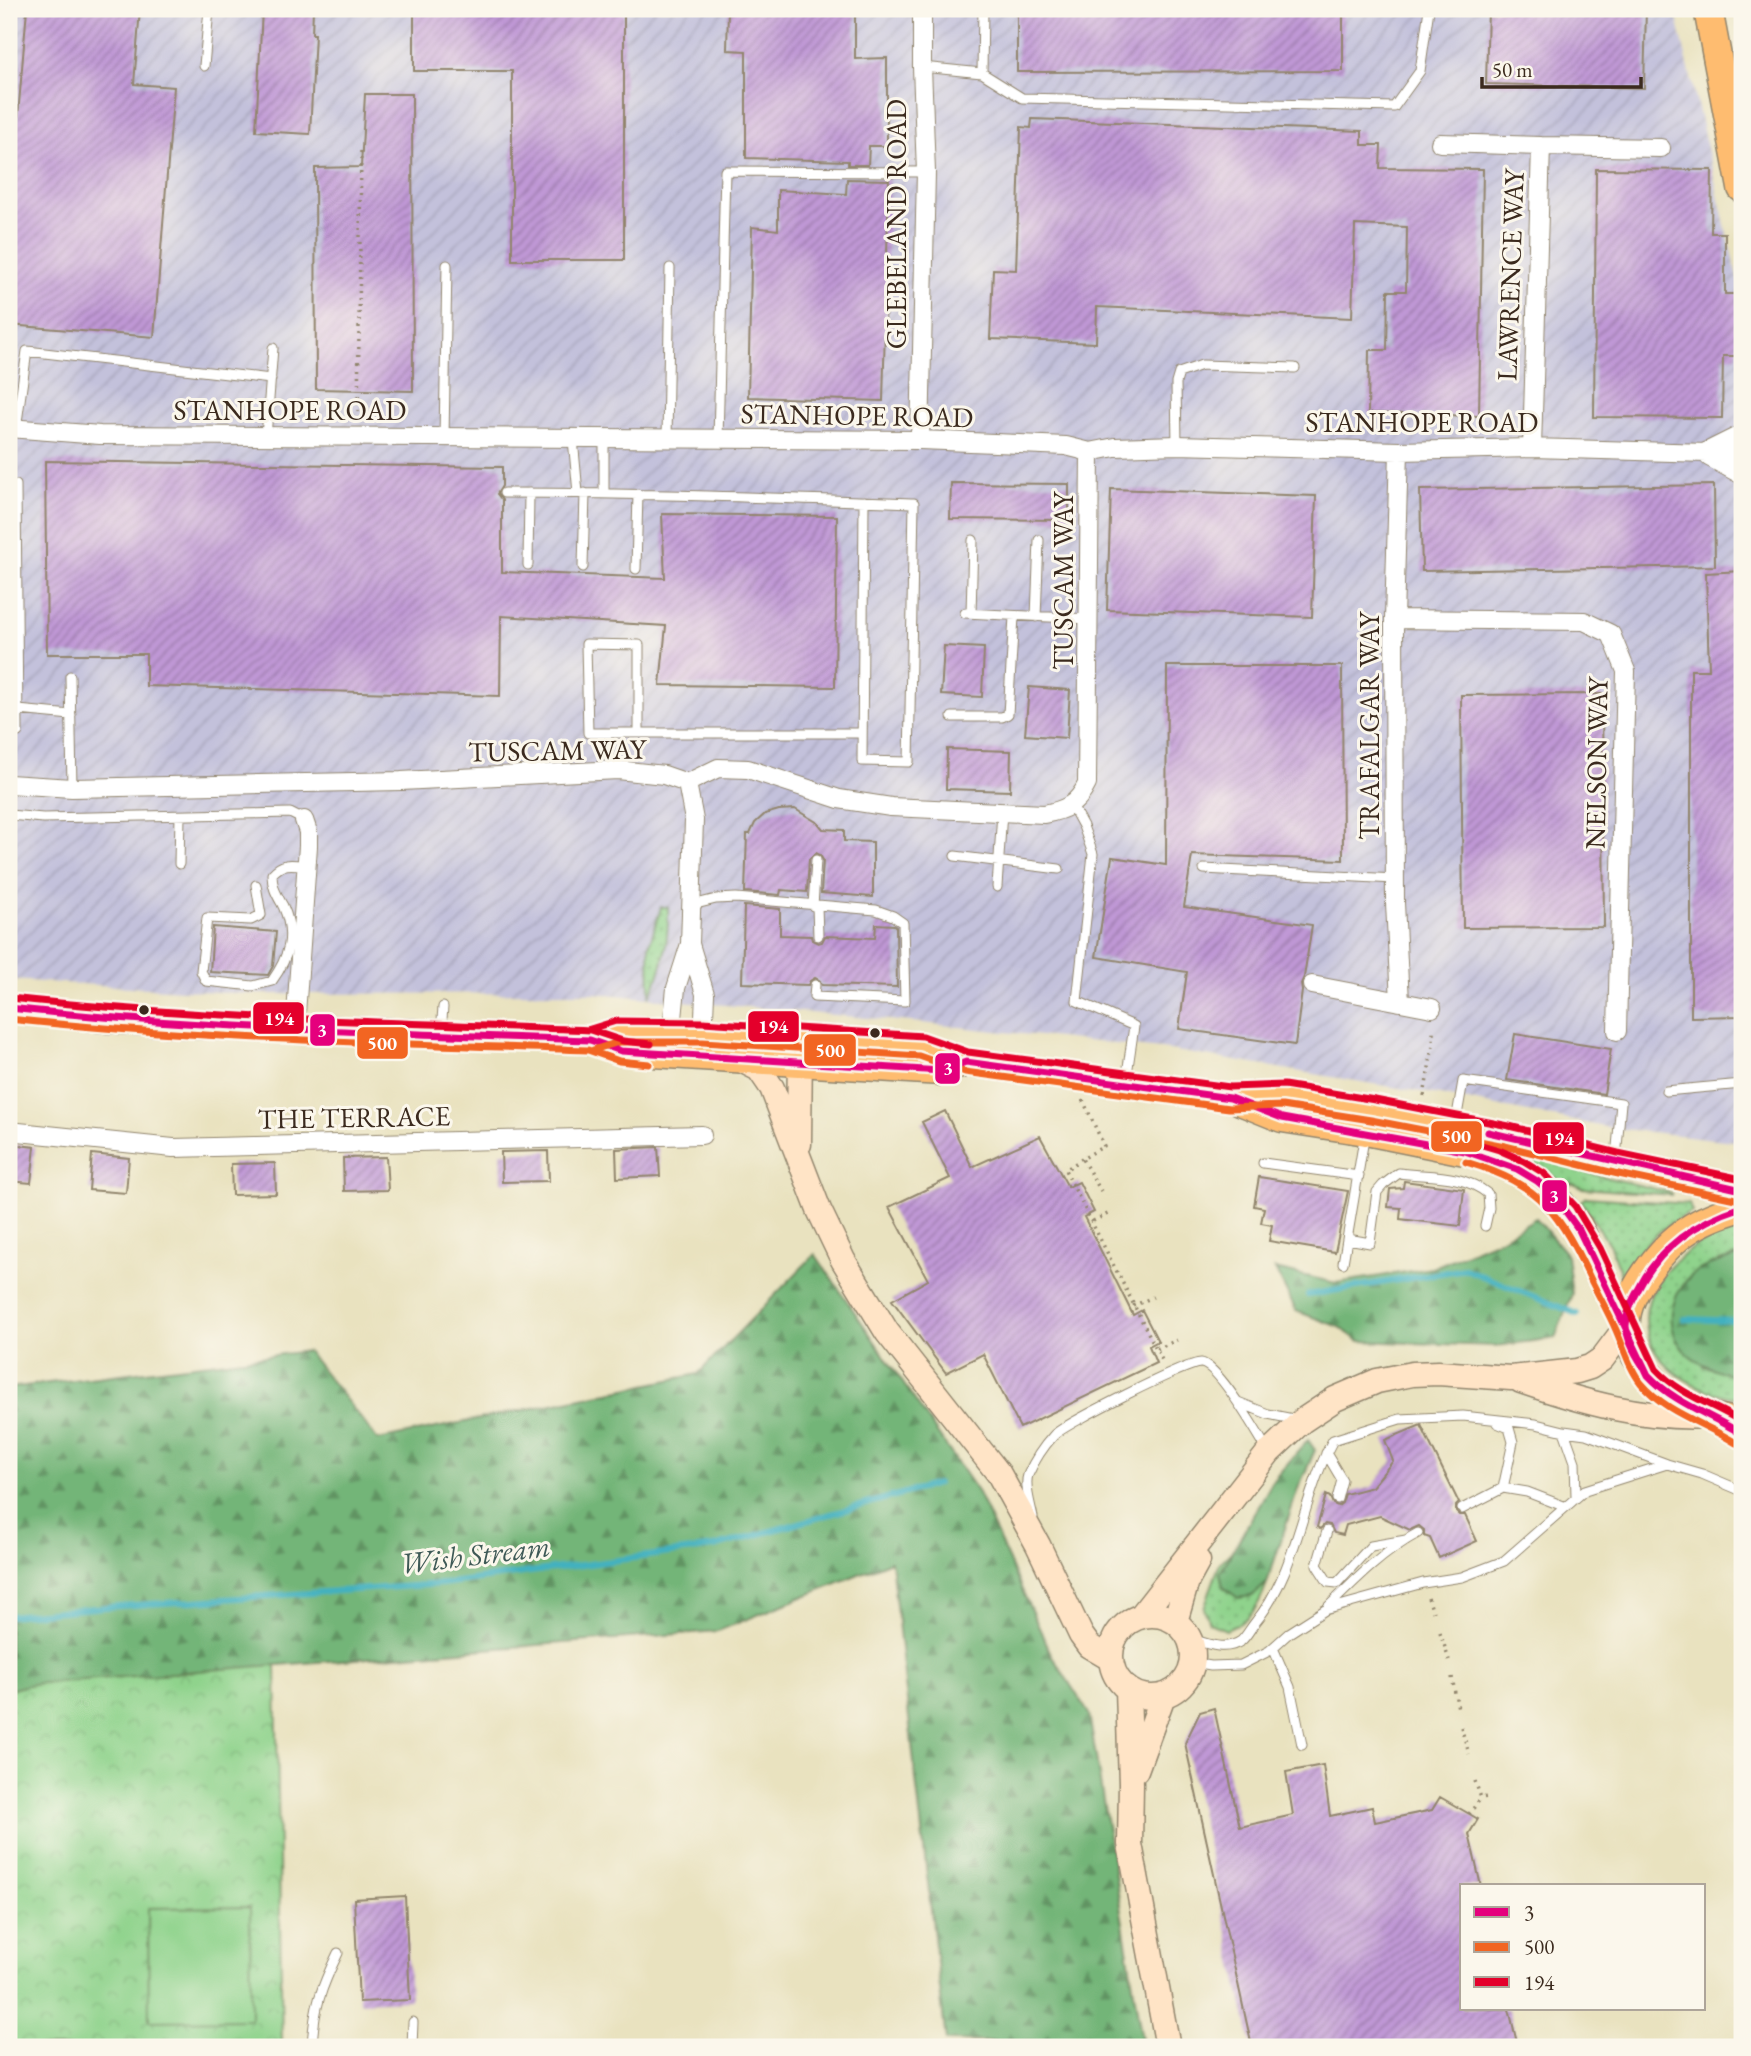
<svg xmlns="http://www.w3.org/2000/svg" width="1751" height="2056" viewBox="0 0 1751 2056" font-family="'EB Garamond',serif">
<style>
.industrial{fill:url(#industrial-furrows)}
.grass{fill:url(#grass-dots);stroke:#657e55;stroke-width:2}
.forest{fill:url(#forest-firs);stroke:#57704b;stroke-width:2}
.park{fill:url(#park-crowns);stroke:#657e55;stroke-width:2}
.pitch{fill:#8fd38c;stroke:#657e55;stroke-width:2}
.lines{fill:none;stroke-linecap:round;stroke-linejoin:round}
.stream{stroke:#43b1bf;stroke-width:6}
.building{fill:url(#building-hatch)}
.lane-casing{stroke:#92866e;stroke-width:11}
.street-casing{stroke:#92866e;stroke-width:20}
.secondary-casing{stroke:#92866e;stroke-width:27}
.primary-casing{stroke:#92866e;stroke-width:31}
.path{stroke:#92866e;stroke-width:3.5;stroke-dasharray:2 5;stroke-linecap:butt}
.lane{stroke:#fff;stroke-width:9}
.street{stroke:#fff;stroke-width:18}
.secondary{stroke:#ffe4c6;stroke-width:24}
.primary{stroke:#febc70;stroke-width:28}
.bus-1-casing{stroke:#fbf7ec;stroke-width:12}
.bus-2-casing{stroke:#fbf7ec;stroke-width:12}
.bus-3-casing{stroke:#fbf7ec;stroke-width:12}
.bus-1{stroke:#e5007d;stroke-width:7}
.bus-2{stroke:#f26522;stroke-width:7}
.bus-3{stroke:#e4002b;stroke-width:7}
.bus-dot{fill:#3b2a1e;stroke:#fbf7ec;stroke-width:2.5}
.labels{text-anchor:middle;stroke-width:6;stroke-linejoin:round;paint-order:stroke}
.street-label{font-size:28px;fill:#3b2a1e;stroke:#fbf7ec}
.water-label{font-size:30px;font-style:italic;fill:#3e5956;stroke:#fbf7ec}
.line-badge{stroke:#fbf7ec;stroke-width:2.5}
.badge-label{font-size:19px;text-anchor:middle;font-weight:bold;fill:#fff}
</style>
<defs>
<pattern id="industrial-furrows" width="10" height="10" patternUnits="userSpaceOnUse" patternTransform="scale(1.75)"><rect width="10" height="10" fill="#c3c1db"/><path d="M-1 1l2-2M0 10L10 0M9 11l2-2" fill="none" stroke="#a8a6bc"/></pattern>
<pattern id="grass-dots" width="8" height="8" patternUnits="userSpaceOnUse" patternTransform="scale(1.75)"><rect width="8" height="8" fill="#8fd38c"/><path d="M2 2h.1M6 6h.1" fill="none" stroke="#7cb578" stroke-width="1.8" stroke-linecap="round"/></pattern>
<pattern id="forest-firs" width="22" height="20" patternUnits="userSpaceOnUse" patternTransform="scale(1.75)"><rect width="22" height="20" fill="#73b578"/><path d="M5 1l3.5 6h-7zM16 11l3.5 6h-7z" fill="#609362"/></pattern>
<pattern id="park-crowns" width="20" height="18" patternUnits="userSpaceOnUse" patternTransform="scale(1.75)"><rect width="20" height="18" fill="#8fd38c"/><path d="M2 6a3 3 0 1 1 6 0M12 15a3 3 0 1 1 6 0" fill="none" stroke="#7cb578"/></pattern>
<pattern id="building-hatch" width="6" height="6" patternUnits="userSpaceOnUse" patternTransform="scale(1.75)"><rect width="6" height="6" fill="#c098d6"/><path d="M-1 1l2-2M0 6l6-6M5 7l2-2" fill="none" stroke="#9d7cad"/></pattern>
</defs>
<rect width="100%" height="100%" fill="#fbf7ec"/>
<filter id="ink" filterUnits="userSpaceOnUse"><feTurbulence type="fractalNoise" baseFrequency=".0143" numOctaves="2"/><feDisplacementMap in="SourceGraphic" scale="14" xChannelSelector="R" yChannelSelector="G"/><feConvolveMatrix kernelMatrix="1 2 1 2 8 2 1 2 1" color-interpolation-filters="sRGB"/></filter>
<filter id="wash" filterUnits="userSpaceOnUse"><feTurbulence type="fractalNoise" baseFrequency=".00686" numOctaves="4" result="noise"/><feDisplacementMap in="SourceGraphic" scale="28" xChannelSelector="R" yChannelSelector="G"/><feGaussianBlur stdDeviation="1.57" result="paint"/><feColorMatrix in="noise" values="0 0 0 0 0 0 0 0 0 0 0 0 0 0 0 0 0 1.4 0 .05"/><feComposite in="paint" operator="in"/></filter>
<g filter="url(#wash)">
<rect width="100%" height="100%" fill="#e9e2bf"/>
<!-- industrial -->
<path class="industrial" d="M9,9H1675L1742,298V1142L1605,1127L1440,1095L1170,1050L922,1023L594,993L253,994L9,980Z"/>
<!-- grass -->
<path class="grass" d="M661,907H668C669,936 664,970 650,995L649,946Z
M1525,1151L1580,1171L1672,1193L1671,1195L1582,1188L1571,1183L1568,1187L1522,1157Z
M1586,1197L1689,1204L1692,1212C1662,1226 1637,1248 1622,1278L1610,1246L1581,1201Z
M1736,1229H1742V1255L1718,1261L1704,1366L1722,1371L1742,1381V1399C1656,1388 1606,1313 1687,1252C1703,1240 1716,1233 1736,1229Z
M1233,1550L1220,1573L1252,1596L1267,1583C1258,1608 1251,1620 1226,1630L1209,1623L1204,1608L1220,1563Z"/>
<!-- forest -->
<path class="forest" d="M1536,1218L1567,1255L1572,1294L1555,1338L1496,1346L1359,1341L1339,1327L1296,1311L1275,1269L1336,1283L1432,1268L1500,1239Z
M815,1254L978,1493L1051,1654L1089,1714L1143,2047H1051L1050,2042L946,2041L891,1561L718,1631L33,1684L9,1690V1388L307,1351L378,1440L698,1374Z
M1742,1255V1381C1725,1371 1704,1368 1689,1355C1660,1331 1670,1286 1701,1269C1714,1262 1728,1259 1742,1255Z
M1308,1440L1315,1450L1299,1486L1267,1583L1252,1596L1238,1598L1223,1587L1220,1573L1274,1479Z"/>
<!-- park -->
<path class="park" d="M276,1665L282,2047H9V1690L33,1684Z"/>
<!-- pitch -->
<path class="pitch" d="M250,1907L251,2020L149,2021L148,1908Z"/>
<g class="lines">
<!-- stream -->
<path class="stream" d="M1308,1295L1465,1269L1577,1314
M1684,1319L1742,1321
M9,1616L105,1607L442,1584L714,1547L937,1484"/>
</g>
<g id="blocks">
<!-- building -->
<path class="building" d="M27,9H140L134,84L174,87L154,337L9,325V223Z
M262,9H313L312,34H315L310,134L256,131Z
M414,9H624V260H512V71H414Z
M793,9H855V59L887,58V146H869L868,165H848V161L746,158V51L727,50L728,10Z
M1017,9H1343V71L1017,72Z
M1488,9H1646L1644,88L1486,84Z
M365,94H412L413,391L316,389L315,168L361,167Z
M1032,119L1362,131V145H1381L1380,168L1483,169L1479,416L1368,413L1369,350H1387L1388,291H1406L1407,227L1355,225L1352,318L1097,307L1096,343L990,339L993,269L1016,270L1021,127L1031,128Z
M1596,169L1712,170L1711,233H1725V294H1738L1737,356H1723L1722,418L1594,417Z
M847,179L889,180L883,401L748,397L752,227L778,230V190L846,194Z
M45,461L502,467V486L497,494L502,500V572L665,578L662,514L837,516L835,687L660,685L666,626L501,616L500,696L146,686V654H47Z
M951,483L1069,484V520L950,519Z
M1714,485L1715,566L1422,571L1420,490Z
M1111,489L1316,496L1312,617L1107,610Z
M1742,571V1016L1691,1017V670H1709L1706,573Z
M944,646L984,648L982,697L941,695Z
M1167,666H1342L1343,860L1192,855L1184,907L1312,925L1304,977L1301,984L1302,991L1295,1045L1179,1029L1187,972L1096,957L1112,857L1166,865Z
M1029,687L1070,690L1067,738L1025,735Z
M1602,694L1604,927L1463,928L1461,695Z
M947,749L1011,751L1010,791L946,789Z
M795,809L818,823L823,829L844,830V841L873,842V897L821,893L823,860L820,855L816,853L809,859L807,892L781,890L780,895L745,892L747,834H750L755,823L765,814L779,810Z
M744,906L780,909V935L811,936L812,940L818,943L822,942L825,936L875,938L876,924L894,925L896,927L897,987L822,985L819,980L815,978L810,981L808,985L742,983Z
M213,927L276,932L273,966L268,975L210,972Z
M1515,1034L1611,1049L1604,1094L1507,1080Z
M945,1111L972,1167L1040,1136L1068,1187L1079,1182L1094,1212L1084,1217L1133,1315L1142,1310L1158,1341L1149,1346L1156,1363L1020,1428L983,1354L946,1373L892,1300L928,1280L889,1207L950,1178L922,1122Z
M9,1144L35,1147L31,1183L9,1181Z
M658,1147L660,1176L617,1178L616,1149Z
M548,1151L549,1181L502,1182L501,1152Z
M92,1154L129,1158L126,1193L89,1190Z
M386,1157L388,1190L344,1191L343,1158Z
M275,1163L276,1194L232,1195L231,1164Z
M1259,1177L1348,1191L1335,1252L1269,1241L1272,1225L1261,1223L1264,1208L1254,1206Z
M1404,1181L1464,1189L1460,1226L1400,1219L1401,1208L1388,1207L1390,1189L1403,1188Z
M1421,1425L1459,1503L1456,1506V1512L1459,1515H1465L1477,1541L1439,1558L1430,1538L1424,1536V1530L1419,1526L1410,1530L1380,1516L1346,1525L1343,1535L1334,1533L1330,1525L1325,1524L1320,1529L1317,1527L1326,1495L1330,1497L1333,1504L1338,1506L1342,1503L1345,1494L1372,1487L1393,1461L1385,1440Z
M1214,1708L1240,1827L1293,1815L1286,1772L1323,1765L1330,1816L1372,1807L1375,1822L1432,1810L1440,1797L1478,1819L1469,1834L1481,1886H1462V2009H1509L1518,2047H1252L1185,1743L1200,1712Z
M405,1896L410,2000L359,2002L354,1899Z"/>
</g>
</g>
<g filter="url(#ink)">
<use href="#blocks" fill-opacity="0" stroke="#92866e" stroke-width="2"/>
<g class="lines">
<defs>
<path id="lane" d="M204,66L209,9
M922,67L982,73L1022,98L1394,107L1420,71L1429,9
M982,73L983,9
M16,429L27,351L271,379
M266,437L273,348
M444,438L447,265
M573,439L578,493
M604,439V494
M667,439L670,268
M718,439L725,171L926,172
M1177,445L1176,383L1179,373L1202,365L1295,368
M504,493C641,493 777,498 914,503L909,762L862,761L864,501
M528,565L529,493
M583,567L585,493
M636,569L638,494
M965,613L1090,619
M971,613L973,540
M1036,617L1039,540
M70,676L72,788
M18,710L71,715
M952,717H1002L1008,714L1014,617
M9,732H18L16,485
M639,733V645L586,644L588,733H862
M1072,806L1083,826L1093,854L1077,1001L1134,1026L1126,1081
M9,815L43,818L290,813L304,820
M955,856L1059,869
M179,864L180,816
M1204,869L1395,879
M256,885L261,915L251,920L207,918L201,971L206,981L253,986L272,981C289,957 296,935 283,906C277,895 272,888 272,874C283,862 291,864 307,866
M997,887L1002,812
M692,905L716,899L736,898L876,910L893,916L903,923L905,1001L814,997L815,985
M813,906L816,860
M817,906L818,936
M441,1032L443,1007
M1666,1091L1742,1084
M1456,1121L1463,1081L1621,1103L1616,1158
M1263,1163L1359,1176
M1348,1239L1370,1243L1377,1192L1383,1185L1399,1173C1428,1177 1463,1173 1488,1194L1489,1208L1485,1226
M1343,1263L1365,1133
M1238,1402L1268,1414L1298,1420
M1497,1423L1509,1428L1513,1442L1503,1488
M1564,1431L1575,1462L1576,1496
M1326,1453L1342,1480L1337,1499
M1462,1509L1503,1488L1527,1492L1566,1507
M1033,1517C1031,1506 1024,1486 1028,1475C1034,1461 1043,1447 1054,1435C1065,1424 1187,1362 1201,1363C1218,1365 1258,1434 1268,1451
M1327,1531L1317,1565L1328,1582L1337,1583L1371,1546L1406,1540
M1328,1607C1355,1580 1384,1551 1418,1533
M1189,1638C1205,1643 1225,1652 1241,1641C1246,1637 1250,1629 1254,1624C1298,1571 1301,1499 1333,1440L1400,1419L1463,1416L1536,1424L1564,1431L1586,1434L1667,1464L1702,1474L1742,1491
M1273,1648L1290,1687L1302,1745
M1193,1663L1211,1666L1241,1665L1269,1651L1289,1633L1325,1610L1423,1583L1462,1577L1504,1561L1585,1490L1667,1464
M312,2047C314,2007 321,1988 338,1953
M412,2047L413,2022"/>
<path id="street" d="M1440,143L1541,146L1532,448
M1541,146L1661,148
M9,428L100,435L920,440L1066,446L1090,452L1115,447L1177,445L1399,451L1532,448L1742,454
M920,440L926,172L922,67V9
M1399,451L1394,619L1395,903L1400,1002
M1706,452L1742,434
M1709,457L1742,475
M1394,619L1584,621L1611,634L1626,671L1617,1031
M9,784L72,788L401,781L618,770L664,775L687,783L718,768L748,769L839,799L891,807L1044,814C1065,810 1077,805 1087,784L1090,452
M690,944L705,994L703,1040
M1312,985L1432,1008
M295,1028L308,846V832L304,820
M671,1039L676,988L690,944L694,820L687,783
M9,1131L173,1148L702,1135"/>
<path id="secondary" d="M741,1060L759,1069L772,1088L819,1210L843,1260L887,1332L999,1474L1038,1545L1081,1635L1089,1646L1111,1659
M799,1144L800,1044
M1521,1381C1582,1402 1645,1420 1710,1416
M1111 1656a41 41 0 1 1 82 0a41 41 0 1 1-82 0Z
M1141,1616L1269,1452L1302,1421L1335,1399L1377,1381L1412,1374L1438,1373L1511,1378L1577,1371L1590,1367L1602,1359L1626,1327
M1175,1622L1187,1581L1198,1561
M1128,1689L1131,1784L1130,1844L1168,2047
M1136,1770L1163,1696"/>
<path id="primary" d="M1708,9L1742,188
M9,1008L109,1019L201,1025L590,1040L621,1051L941,1071L966,1062
M590,1040L617,1031L703,1032L921,1046L966,1062L1230,1098L1283,1095L1373,1110L1507,1136L1616,1163L1742,1190
M1240,1101L1282,1118L1366,1131L1485,1155L1529,1175L1553,1194L1578,1226L1626,1327
M1742,1207C1724,1212 1704,1219 1688,1230C1663,1246 1623,1295 1626,1327C1629,1354 1651,1382 1673,1396C1695,1411 1716,1421 1742,1422"/>
</defs>
<!-- lane casing -->
<use href="#lane" class="lane-casing"/>
<!-- street casing -->
<use href="#street" class="street-casing"/>
<!-- secondary casing -->
<use href="#secondary" class="secondary-casing"/>
<!-- primary casing -->
<use href="#primary" class="primary-casing"/>
<!-- path -->
<path class="path" d="M358,419L361,148
M1424,1096L1433,1045V1027
M1083,1100L1104,1146L1082,1159L1101,1191
M1738,1150H1742
M1082,1159L1065,1170L1163,1362
M1093,1221L1112,1212
M1133,1306L1153,1297
M1157,1349L1177,1340
M1428,1598L1433,1612
M1440,1632L1449,1660
M1452,1677L1458,1709
M1461,1727L1469,1754
M1475,1781L1481,1798L1488,1797
M1469,1814L1481,1798"/>
<!-- lane -->
<use href="#lane" class="lane"/>
<!-- street -->
<use href="#street" class="street"/>
<!-- secondary -->
<use href="#secondary" class="secondary"/>
<!-- primary -->
<use href="#primary" class="primary"/>
<defs>
<path id="bus-1" d="M9,1008C202,1029 396,1033 590,1040L621,1051L941,1071L966,1062L1230,1098L1282,1118L1465,1151L1517,1169L1537,1181L1553,1194L1579,1230L1648,1375C1674,1403 1710,1414 1742,1434
M1488,1132L1742,1190
M1643,1366C1635,1354 1627,1340 1626,1326C1626,1313 1632,1301 1638,1290C1660,1246 1696,1222 1742,1207"/>
<path id="bus-2" d="M9,1019C201,1040 395,1043 588,1050L619,1061L649,1064
M593,1050L619,1042H703L919,1056L965,1072L1229,1108L1282,1106L1371,1120L1505,1146L1614,1173L1740,1200
M1466,1162C1543,1185 1559,1213 1592,1282C1600,1298 1609,1314 1616,1330C1624,1348 1629,1368 1641,1383C1666,1413 1705,1423 1736,1443"/>
<path id="bus-3" d="M10,998C203,1019 397,1022 590,1030L623,1041L651,1044
M587,1030L616,1021L703,1022L923,1036L968,1052L1230,1087L1284,1085L1375,1100L1509,1126L1618,1153L1742,1179
M1472,1142L1499,1150L1524,1161L1545,1174L1575,1206L1600,1248L1656,1369C1680,1395 1713,1404 1742,1422"/>
</defs>
<!-- bus-1 casing -->
<use href="#bus-1" class="bus-1-casing"/>
<!-- bus-2 casing -->
<use href="#bus-2" class="bus-2-casing"/>
<!-- bus-3 casing -->
<use href="#bus-3" class="bus-3-casing"/>
<!-- bus-1 -->
<use href="#bus-1" class="bus-1"/>
<!-- bus-2 -->
<use href="#bus-2" class="bus-2"/>
<!-- bus-3 -->
<use href="#bus-3" class="bus-3"/>
</g>
</g>
<!-- markers -->
<g class="bus-dot">
<circle cx="144" cy="1010" r="6"/>
<circle cx="875" cy="1033" r="6"/>
</g>
<g class="labels">
<!-- street labels -->
<g class="street-label">
<text transform="translate(896 224) rotate(-90)" y="10">GLEBELAND ROAD</text>
<text transform="translate(1510 275) rotate(-88)" y="10">LAWRENCE WAY</text>
<text x="290" y="420">STANHOPE ROAD</text>
<text transform="translate(857 415) rotate(1)" y="10">STANHOPE ROAD</text>
<text x="1422" y="432">STANHOPE ROAD</text>
<text transform="translate(1063 581) rotate(-90)" y="10">TUSCAM WAY</text>
<text transform="translate(1369 726) rotate(-90)" y="10">TRAFALGAR WAY</text>
<text transform="translate(557 750) rotate(-1)" y="10">TUSCAM WAY</text>
<text transform="translate(1596 763) rotate(-89)" y="10">NELSON WAY</text>
<text transform="translate(354 1117) rotate(-1)" y="10">THE TERRACE</text>
</g>
<!-- water labels -->
<g class="water-label">
<text transform="translate(475 1555) rotate(-7)" y="10">Wish Stream</text>
</g>
</g>
<g class="line-badge">
<rect x="252" y="1001" width="53" height="34" rx="7" fill="#e4002b"/>
<rect x="747" y="1010" width="53" height="33" rx="7" fill="#e4002b"/>
<rect x="309" y="1013" width="27" height="34" rx="7" fill="#e5007d"/>
<rect x="356" y="1026" width="53" height="34" rx="7" fill="#f26522"/>
<rect x="803" y="1033" width="54" height="34" rx="7" fill="#f26522"/>
<rect x="934" y="1052" width="27" height="33" rx="7" fill="#e5007d"/>
<rect x="1430" y="1120" width="53" height="33" rx="7" fill="#f26522"/>
<rect x="1532" y="1121" width="53" height="34" rx="7" fill="#e4002b"/>
<rect x="1541" y="1179" width="27" height="34" rx="7" fill="#e5007d"/>
</g>
<g class="badge-label">
<text x="279" y="1025">194</text>
<text x="773" y="1033">194</text>
<text x="322" y="1037">3</text>
<text x="382" y="1050">500</text>
<text x="830" y="1057">500</text>
<text x="948" y="1075">3</text>
<text x="1456" y="1143">500</text>
<text x="1559" y="1145">194</text>
<text x="1554" y="1203">3</text>
</g>
<!-- margin -->
<rect width="1751" height="2056" fill="none" stroke="#fbf7ec" stroke-width="35"/>
<!-- legend -->
<rect x="1460" y="1884" width="245" height="126" fill="#fbf7ec" stroke="#aea59a" stroke-width="2"/>
<rect x="1474" y="1907" width="35" height="10" fill="#e5007d" stroke="#aea59a" stroke-width="2"/>
<text x="1524" y="1920" font-size="21" fill="#3b2a1e">3</text>
<rect x="1474" y="1942" width="35" height="10" fill="#f26522" stroke="#aea59a" stroke-width="2"/>
<text x="1524" y="1954" font-size="21" fill="#3b2a1e">500</text>
<rect x="1474" y="1977" width="35" height="10" fill="#e4002b" stroke="#aea59a" stroke-width="2"/>
<text x="1524" y="1990" font-size="21" fill="#3b2a1e">194</text>
<!-- scale -->
<path d="M1482 77v10h159v-10" fill="none" stroke="#3b2a1e" stroke-width="3.5"/>
<text x="1492" y="77" font-size="21" fill="#3b2a1e" stroke="#fbf7ec" stroke-width="5" paint-order="stroke">50 m</text>
</svg>
